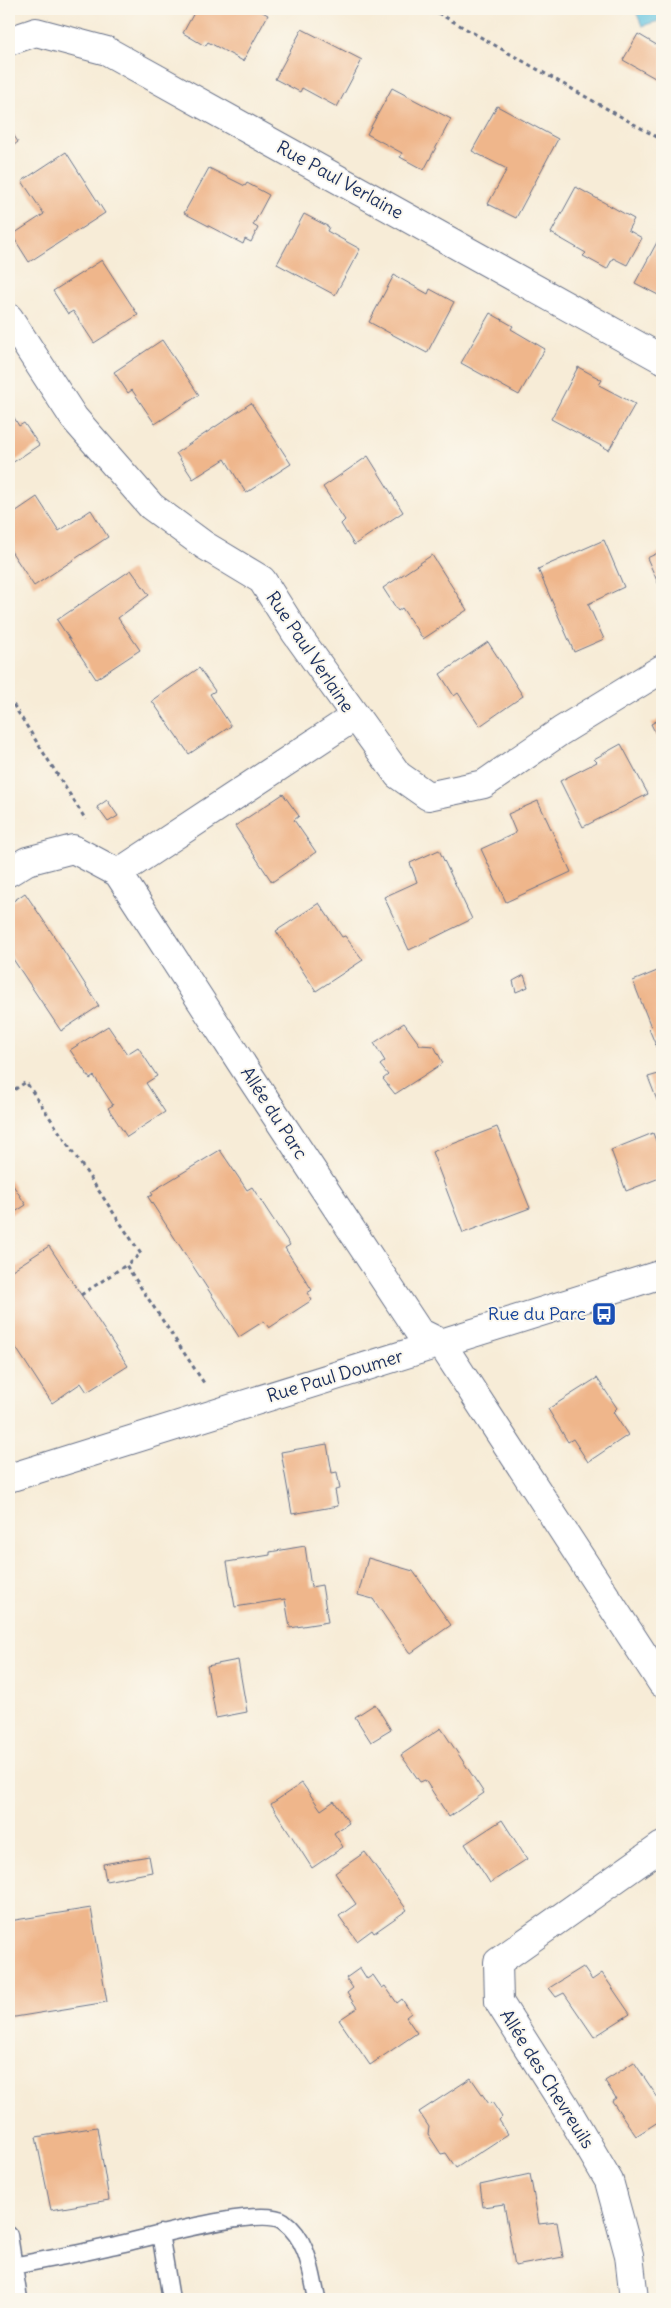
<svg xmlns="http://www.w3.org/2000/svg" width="671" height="2308" viewBox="0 0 671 2308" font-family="Delius,sans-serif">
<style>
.water{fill:#63c5e1;stroke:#3f7aa0}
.building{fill:#efb68b}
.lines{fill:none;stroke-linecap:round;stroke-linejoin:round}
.lane-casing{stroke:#687188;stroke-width:19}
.street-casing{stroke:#687188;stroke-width:30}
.path{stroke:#687188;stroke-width:3;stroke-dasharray:4 4;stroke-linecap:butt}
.lane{stroke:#fff;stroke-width:16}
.street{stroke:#fff;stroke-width:28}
.labels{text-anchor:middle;stroke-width:4;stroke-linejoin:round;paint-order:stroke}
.street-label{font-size:18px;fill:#1b2f5e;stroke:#fbf7ec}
.transit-label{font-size:18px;fill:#164399;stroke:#fbf7ec;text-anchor:end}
</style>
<rect width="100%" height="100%" fill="#fbf7ec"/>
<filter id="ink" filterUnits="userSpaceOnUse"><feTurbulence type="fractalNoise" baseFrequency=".02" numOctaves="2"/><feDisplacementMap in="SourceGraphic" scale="10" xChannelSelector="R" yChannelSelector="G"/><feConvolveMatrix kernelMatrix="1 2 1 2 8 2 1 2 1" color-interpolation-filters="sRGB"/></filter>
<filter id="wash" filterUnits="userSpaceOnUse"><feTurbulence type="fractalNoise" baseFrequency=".0096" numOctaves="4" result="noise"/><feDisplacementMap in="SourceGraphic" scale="20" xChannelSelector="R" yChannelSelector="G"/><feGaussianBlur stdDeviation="1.12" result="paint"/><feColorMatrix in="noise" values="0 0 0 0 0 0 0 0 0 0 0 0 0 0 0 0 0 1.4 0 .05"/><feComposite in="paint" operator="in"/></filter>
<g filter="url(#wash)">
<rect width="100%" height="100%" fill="#f7ecd7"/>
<!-- water -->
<path class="water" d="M635,9H662V20L642,26Z"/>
<g id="blocks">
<!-- building -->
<path class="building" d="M196,9H257L268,15L243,61L208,42L205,46L183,33Z
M302,29L362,60L337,107L302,88L300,92L275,79Z
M638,34L660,47L662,43V82L623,60Z
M392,88L451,119L424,170L400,157L402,153L367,134Z
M497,106L558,139L516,218L488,204L507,169L472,151Z
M9,128L18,142L9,149Z
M66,152L105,213L29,262L12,235L44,214L22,181Z
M209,168L245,186L247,183L269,195L253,225L258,228L251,242L245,239L243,244L184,213Z
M576,187L634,219L628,230L642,238L627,265L613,258L607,269L583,256L586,253L551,233Z
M304,214L329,227L327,231L360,249L335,295L277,264Z
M662,233V297L635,283Z
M102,260L138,315L94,343L73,311L68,314L53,291Z
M394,275L428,294L430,289L454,302L427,353L369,322Z
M490,313L513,326L511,329L545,349L519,395L461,363Z
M162,340L199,395L155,424L132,390L128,393L114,372Z
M578,367L602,380L599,385L635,404L609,450L551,419Z
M251,403L291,464L246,493L225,459L193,479L176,453Z
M9,409L19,426L24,423L39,445L9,465Z
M368,456L403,512L354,545L341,524L345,520L323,487Z
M37,497L59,531L91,510L108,537L34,586L9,548V516Z
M604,540L624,587L588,604L604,639L574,652L538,569Z
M662,551V592L647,558Z
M432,555L467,610L423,639L402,608L398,611L383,588Z
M131,570L149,595L118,618L140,650L96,679L57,620Z
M488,642L523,696L480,726L458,693L454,696L440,674Z
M199,668L215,691L210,694L231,726L189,754L152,701Z
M662,718V746L651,724Z
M621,744L648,794L583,827L560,781L597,762L594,759Z
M283,794L299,816L294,820L316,852L272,882L235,826Z
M107,800L118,816L108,822L97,807Z
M538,801L571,872L506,902L481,849L516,833L508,814Z
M439,850L472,919L409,950L384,897L417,882L410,863Z
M25,893L60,945L99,1006L61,1031L9,953V904Z
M319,903L342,937L345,936L363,960L316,991L276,931Z
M662,969V1046L657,1048L649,1029L651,1027L633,981Z
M524,975L528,987L516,992L513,981Z
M404,1023L420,1045L434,1046L443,1063L395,1094L383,1079L388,1075L380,1065L385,1061L374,1043Z
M108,1026L127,1054L138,1047L157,1076L146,1083L165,1112L127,1137L108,1108L113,1105L94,1076L90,1079L70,1050Z
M662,1073V1113L648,1077Z
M497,1127L530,1208L463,1233L432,1152Z
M653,1133L662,1157V1177L626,1191L611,1150Z
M220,1150L247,1190L252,1187L290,1245L285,1248L312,1290L307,1293L312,1300L269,1328L264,1321L239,1337L148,1197L153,1195L151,1192Z
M9,1179L26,1205L9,1216Z
M49,1246L128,1366L87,1392L81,1383L52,1403L9,1337V1272Z
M597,1378L617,1408L613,1412L628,1435L588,1462L573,1439L568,1442L548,1409Z
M327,1444L332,1473L337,1472L340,1489L335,1490L338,1506L292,1514L281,1452Z
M305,1546L311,1587L322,1585L328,1622L290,1628L285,1599L235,1607L227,1562L270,1555V1552Z
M368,1558L413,1571L451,1625L411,1653L409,1652L373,1599L358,1595Z
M238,1660L247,1712L216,1718L207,1666Z
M375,1704L391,1730L371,1742L355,1717Z
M441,1728L484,1793L449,1817L425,1780L420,1782L401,1755Z
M302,1783L321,1810L334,1801L349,1823L334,1833L343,1847L312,1868L271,1804Z
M502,1820L527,1859L490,1883L465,1844Z
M365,1852L407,1910L374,1933L372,1930L357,1941L339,1916L356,1904L335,1873Z
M149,1856L152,1872L106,1881L103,1864Z
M91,1908L107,2002L9,2018V1921Z
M583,1967L592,1980L602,1973L630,2014L594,2037L564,1993L556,1997L549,1988Z
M360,1968L367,1979L373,1975L382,1988L385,1986L397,2003L402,1999L411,2013L406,2017L417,2033L370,2065L339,2020L357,2008L347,1993L353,1988L346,1978Z
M634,2062L662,2104V2122L661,2120L636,2136L612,2101L616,2098L605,2081Z
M471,2078L489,2104L492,2102L502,2117L499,2120L508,2134L456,2168L446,2153L441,2154L428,2134L429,2127L419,2112Z
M97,2127L109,2200L51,2210L36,2137Z
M530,2174L539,2224L557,2222L563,2257L515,2266L504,2204L483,2207L480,2185Z"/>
</g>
</g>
<g filter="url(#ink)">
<use href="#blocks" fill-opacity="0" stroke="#687188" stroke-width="1"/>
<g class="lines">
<defs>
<path id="lane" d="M160,2233L171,2299
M9,2235L19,2299
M14,2266C46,2259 79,2254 111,2246C141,2240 261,2205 283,2221C308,2239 311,2271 317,2299"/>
<path id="street" d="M9,41L36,32L107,51L662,359
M9,318L74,418L151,506L204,545L262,580L295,632L398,775L428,796L484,784L561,731L662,669
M9,872L27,861L73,849L118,873L251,1078L419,1332L441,1343L662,1683
M118,873L354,717
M9,1478L662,1274
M634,2299L629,2255L609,2181L565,2106L499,2002L498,1962L662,1846"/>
</defs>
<!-- lane casing -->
<use href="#lane" class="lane-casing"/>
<!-- street casing -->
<use href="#street" class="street-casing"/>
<!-- path -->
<path class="path" d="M431,9L662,140
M9,698L86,820
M9,1089L11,1092L26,1082L141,1254L126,1265L204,1383
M81,1295L126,1265"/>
<!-- lane -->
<use href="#lane" class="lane"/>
<!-- street -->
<use href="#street" class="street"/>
</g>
</g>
<!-- icons -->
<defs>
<symbol id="bus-square" viewBox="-11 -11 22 22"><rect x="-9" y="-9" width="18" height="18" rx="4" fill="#1a4fb4" stroke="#fbf7ec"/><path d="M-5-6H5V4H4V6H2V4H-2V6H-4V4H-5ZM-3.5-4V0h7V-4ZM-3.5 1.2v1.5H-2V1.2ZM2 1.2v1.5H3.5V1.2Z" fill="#fff"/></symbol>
</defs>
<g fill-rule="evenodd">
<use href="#bus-square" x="590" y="1300" width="28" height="28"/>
</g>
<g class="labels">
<!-- street labels -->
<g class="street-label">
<text transform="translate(340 180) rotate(29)" y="6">Rue Paul Verlaine</text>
<text transform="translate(310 652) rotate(56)" y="6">Rue Paul Verlaine</text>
<text transform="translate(274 1113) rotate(57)" y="6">Allée du Parc</text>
<text transform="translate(335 1376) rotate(-17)" y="6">Rue Paul Doumer</text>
<text transform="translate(547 2079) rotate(58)" y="6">Allée des Chevreuils</text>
</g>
<!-- transit labels -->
<g class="transit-label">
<text x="586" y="1320">Rue du Parc</text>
</g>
</g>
<!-- margin -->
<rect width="671" height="2308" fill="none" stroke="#fbf7ec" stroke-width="30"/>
</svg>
